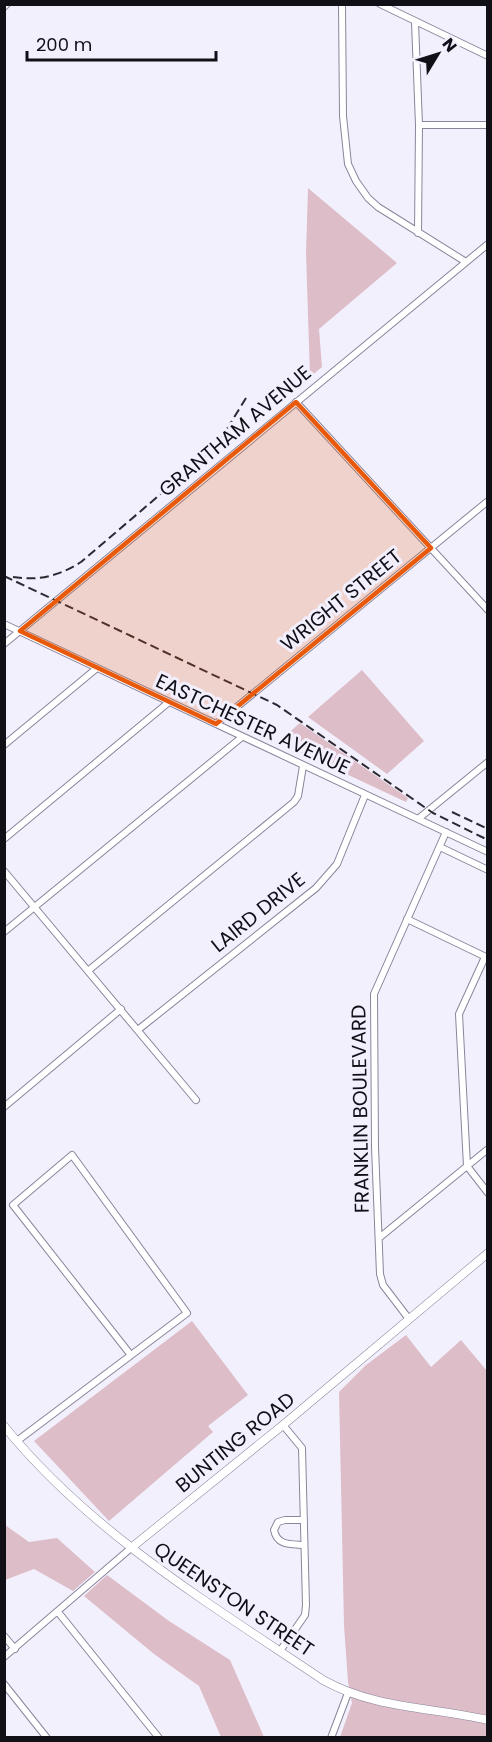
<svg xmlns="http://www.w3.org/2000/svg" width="492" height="1742" viewBox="0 0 492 1742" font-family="Poppins,sans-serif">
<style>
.green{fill:#ddbdc7}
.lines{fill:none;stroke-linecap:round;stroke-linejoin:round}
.minor-casing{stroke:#8a859a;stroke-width:8}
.major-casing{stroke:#8a859a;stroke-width:9}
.minor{stroke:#fff;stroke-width:6}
.major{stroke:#fff;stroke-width:8}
.rail{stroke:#2c2931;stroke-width:2;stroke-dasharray:9 4.5;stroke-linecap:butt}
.marked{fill:#e8590c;fill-opacity:0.2;stroke:#e8590c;stroke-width:4.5;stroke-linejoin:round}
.labels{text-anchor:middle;stroke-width:6;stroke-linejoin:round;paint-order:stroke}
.street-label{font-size:20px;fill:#121017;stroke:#f3f0fe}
</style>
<rect width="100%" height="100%" fill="#f3f0fe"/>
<!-- green -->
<path class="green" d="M308,188L397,263L319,329L322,367L310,377L306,253Z
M362,670L424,741L387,774L308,717Z
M300,723L408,798L406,802L278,742Z
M192,1321L248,1395L208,1426L213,1432L109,1521L34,1441Z
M406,1335L431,1367L461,1340L487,1371V1737H340L352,1703L348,1682L344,1625L339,1392L366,1365Z
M5,1525L29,1542L57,1538L95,1572L73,1591L34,1569L5,1580Z
M107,1575L169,1621L230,1660L264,1737H221L199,1686L154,1654L84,1596Z"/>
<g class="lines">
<defs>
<path id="minor" d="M342,4L343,116L348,164L356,181L368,198L378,207L466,262
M380,4L488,56
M4,7L7,4
M415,22L419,125L418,233
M419,125H488
M296,402L488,610
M4,624L488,852
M4,644L488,244
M216,724L488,501
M4,745L97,668
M418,819L488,762
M4,839L169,702
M440,847L488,870
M4,871L196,1100
M407,919L488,958
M4,932L242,737
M485,957L459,1014L467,1166L488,1193
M89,970L294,802L298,796L303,766
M139,1029L316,888L337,864L365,795
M4,1107L121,1009
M379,1238L488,1149
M409,1319L383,1285L380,1274L375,1147L374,994L446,832
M17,1441L187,1313L72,1155L13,1205L130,1354
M304,1520H285L278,1522L274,1530C277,1546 291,1544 304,1545
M58,1612L159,1738
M4,1636L15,1649
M280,1651L305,1615L306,1605L302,1448L283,1425
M4,1657L131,1548
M4,1684L47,1738
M331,1738L348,1693"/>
<path id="major" d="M4,1426C91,1533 210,1604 323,1680C375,1709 431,1707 488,1720
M131,1548L283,1425L488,1253"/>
</defs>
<!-- minor casing -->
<use href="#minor" class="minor-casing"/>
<!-- major casing -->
<use href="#major" class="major-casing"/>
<!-- minor -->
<use href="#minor" class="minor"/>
<!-- major -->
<use href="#major" class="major"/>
<!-- rail -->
<path class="rail" d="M4,576L277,705L433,813L488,840
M13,577C39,581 59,576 81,562L210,452L222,437L246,398
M452,812L488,829"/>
</g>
<!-- marked area -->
<path class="marked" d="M296,402L431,548L216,724L20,631Z"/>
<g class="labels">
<!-- street labels -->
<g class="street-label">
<text transform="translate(235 431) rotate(-40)" y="7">GRANTHAM AVENUE</text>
<text transform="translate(341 600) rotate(-39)" y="7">WRIGHT STREET</text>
<text transform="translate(253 724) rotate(25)" y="7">EASTCHESTER AVENUE</text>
<text transform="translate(258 912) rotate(-39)" y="7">LAIRD DRIVE</text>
<text transform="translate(360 1109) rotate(-91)" y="7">FRANKLIN BOULEVARD</text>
<text transform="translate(235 1442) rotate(-39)" y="7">BUNTING ROAD</text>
<text transform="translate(234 1599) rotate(34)" y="7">QUEENSTON STREET</text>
</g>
</g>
<!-- border -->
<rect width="492" height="1742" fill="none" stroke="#121017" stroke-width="12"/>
<!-- north arrow -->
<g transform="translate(438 54) rotate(52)" stroke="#f3f0fe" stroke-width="4.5" paint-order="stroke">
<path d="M0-4.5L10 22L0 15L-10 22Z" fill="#121017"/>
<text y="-9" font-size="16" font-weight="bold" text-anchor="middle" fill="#121017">N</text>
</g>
<!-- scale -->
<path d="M27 51v9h189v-9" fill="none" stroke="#121017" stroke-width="3"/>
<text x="36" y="51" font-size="18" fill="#121017" stroke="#f3f0fe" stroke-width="4.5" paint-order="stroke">200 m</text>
</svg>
